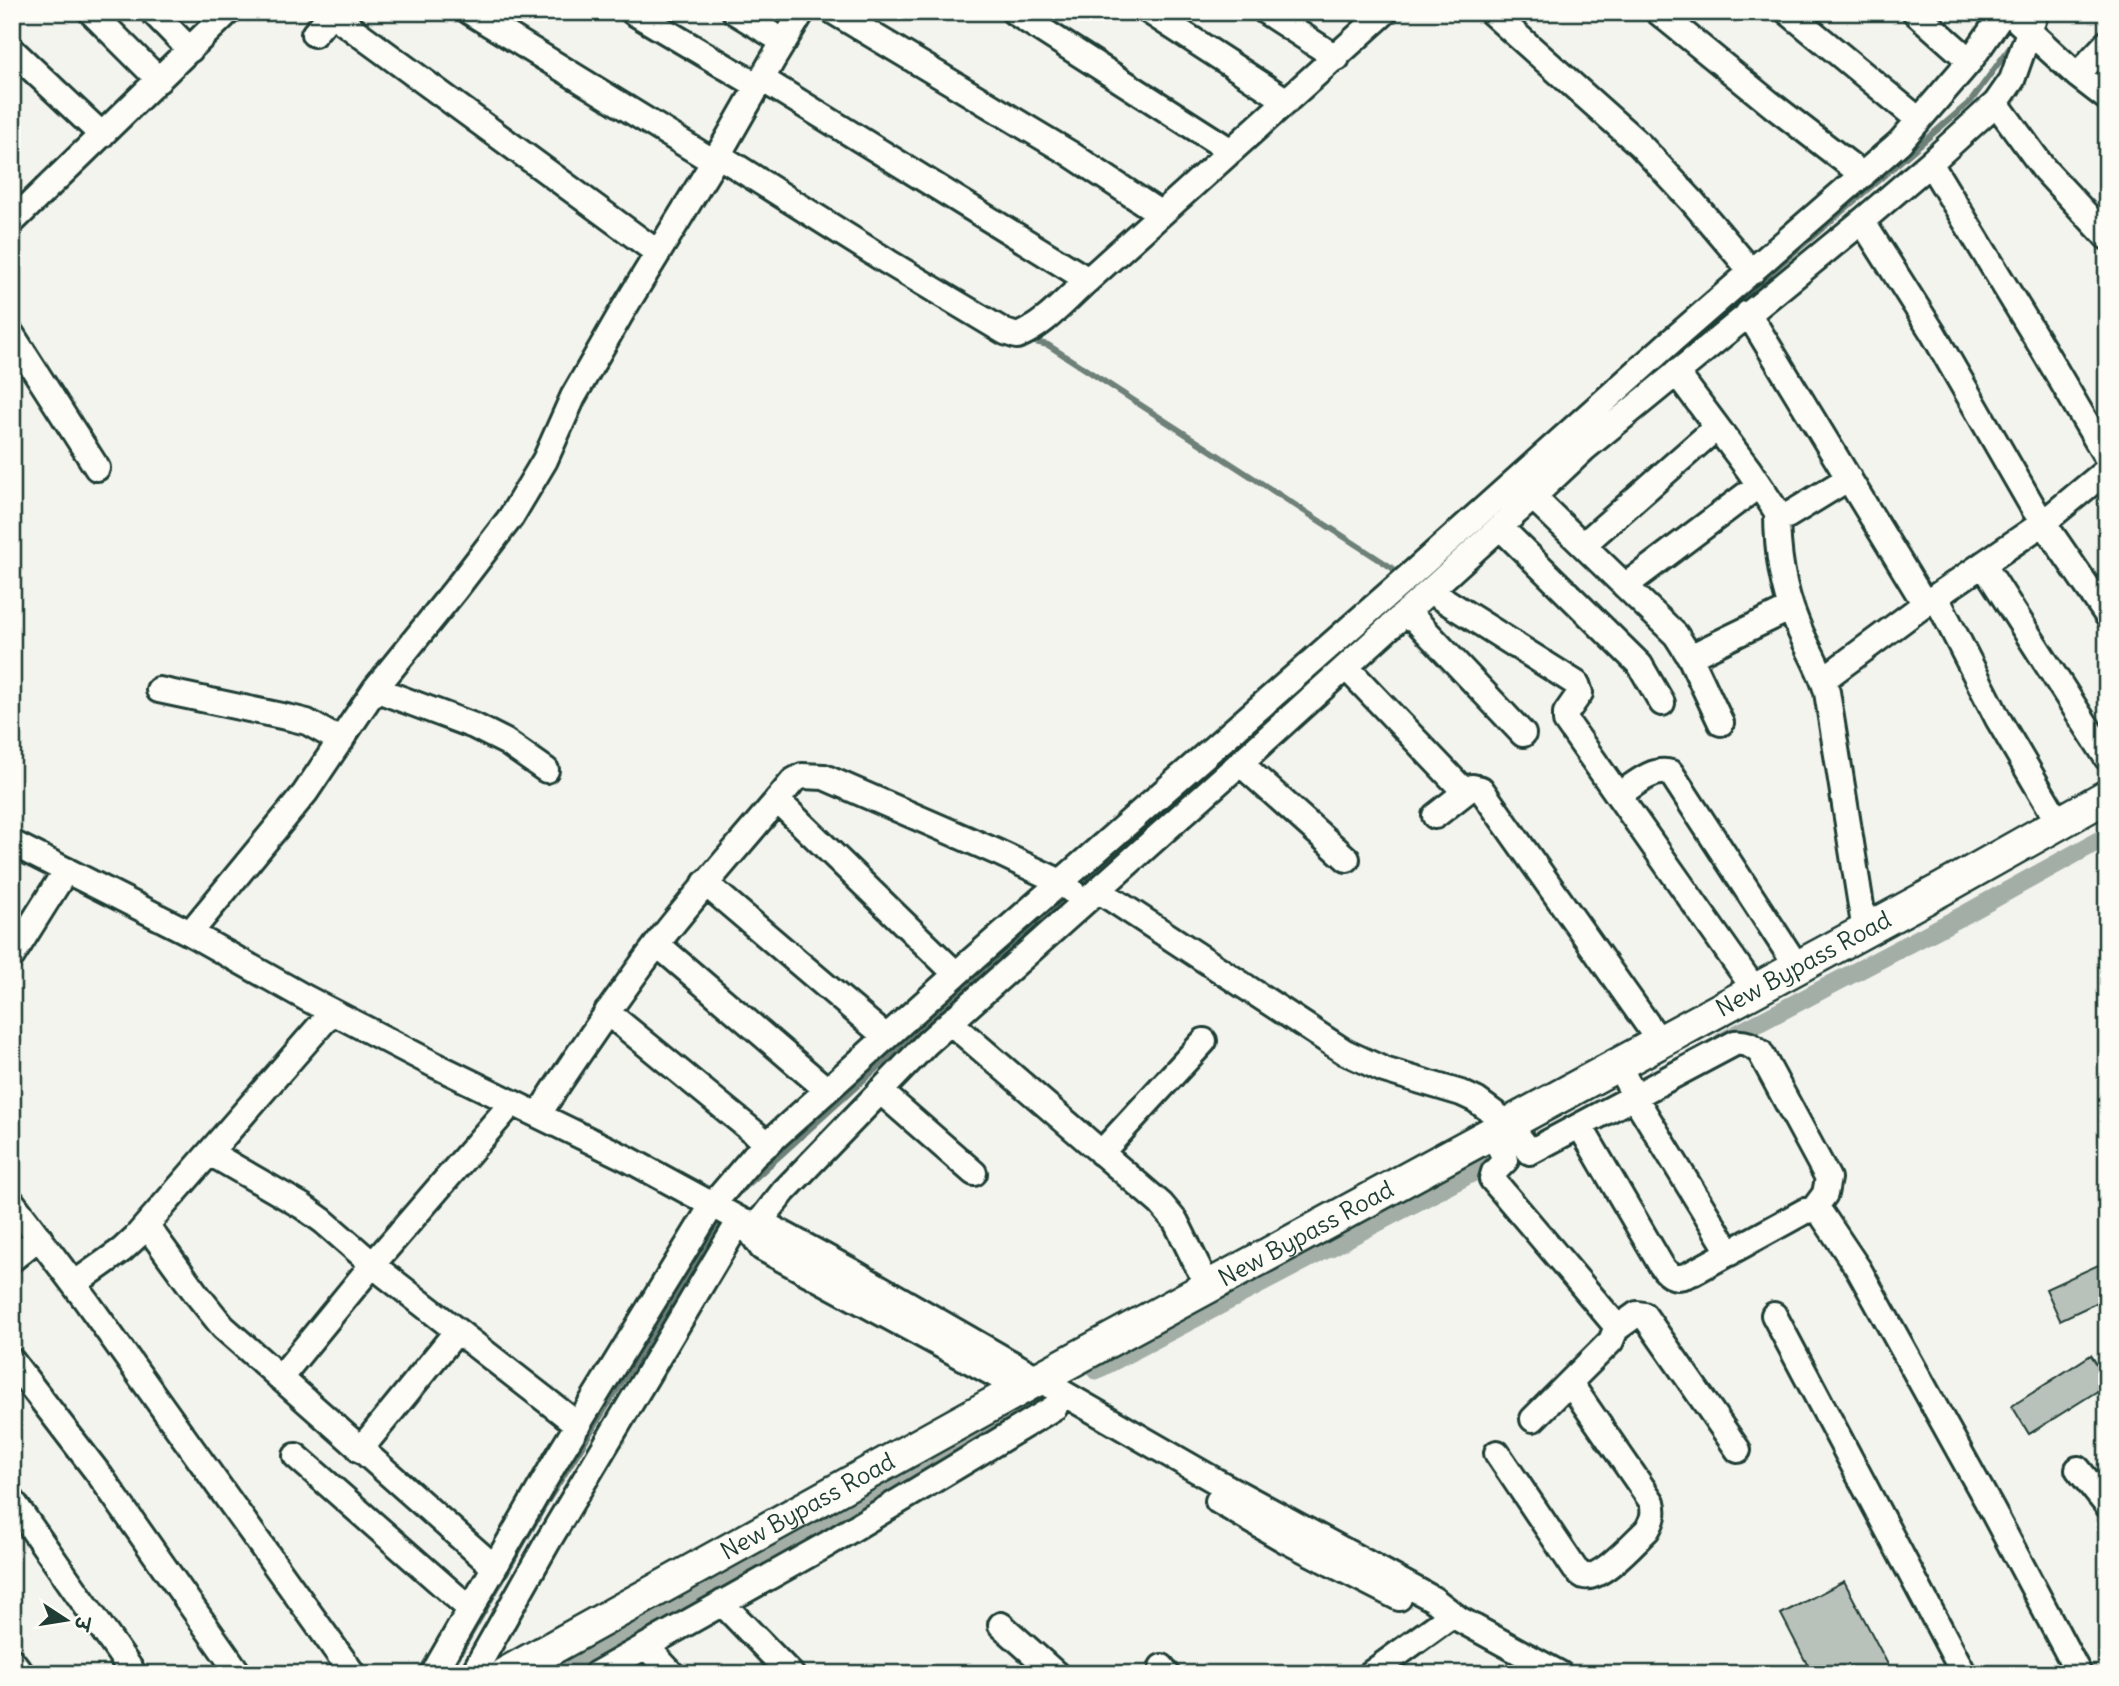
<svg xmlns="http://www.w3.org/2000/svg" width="2119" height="1686" viewBox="0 0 2119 1686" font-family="Delius,'Playpen Sans Deva',sans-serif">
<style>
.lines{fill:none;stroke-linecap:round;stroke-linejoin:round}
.stream{stroke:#6e8179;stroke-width:6}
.canal{stroke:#a3aea7;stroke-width:19}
.building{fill:#b9c1bb;stroke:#1f3d34;stroke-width:2}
.minor-casing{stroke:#1f3d34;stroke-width:30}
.major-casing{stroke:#1f3d34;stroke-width:37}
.minor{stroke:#fdfcf7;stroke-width:24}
.major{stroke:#fdfcf7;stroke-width:32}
.labels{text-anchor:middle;stroke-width:5;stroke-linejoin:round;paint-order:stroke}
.street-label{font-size:24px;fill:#1f3d34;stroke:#fdfcf7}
</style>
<rect width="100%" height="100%" fill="#f4f4ef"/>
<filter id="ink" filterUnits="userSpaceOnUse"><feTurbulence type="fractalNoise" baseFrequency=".0143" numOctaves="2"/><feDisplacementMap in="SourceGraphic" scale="14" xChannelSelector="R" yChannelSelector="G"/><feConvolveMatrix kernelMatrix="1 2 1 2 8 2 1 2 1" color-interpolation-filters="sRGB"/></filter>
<g filter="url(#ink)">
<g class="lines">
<!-- stream -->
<path class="stream" d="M1026,340L1048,345L1400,573
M1665,363L1971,101L2016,39
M1376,621L1408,595
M1075,889L1155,816
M741,1191L1067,896
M448,1674L544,1507L721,1223"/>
<!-- canal -->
<path class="canal" d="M1722,1042L1964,915L2107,836
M1096,1370L1506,1155
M559,1674L1018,1415"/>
</g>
<!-- building -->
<path class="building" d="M2107,1261V1298L2060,1320L2046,1289Z
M2091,1355L2107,1380V1385L2029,1434L2012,1406Z
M1844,1581L1893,1674H1812L1781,1614Z"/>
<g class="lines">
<defs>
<path id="minor" d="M91,12L159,80
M153,12L190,50
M470,12L714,162
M633,12L758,86
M735,12L784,42
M834,12L1069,153L1161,214
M1014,12L1231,151
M1150,12L1287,101
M1266,12L1337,58
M1491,12L1640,145L1692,201L1752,272
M1658,12L1772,105L1863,175
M1788,12L1919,120
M1915,12L1970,61
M332,14L658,253
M2019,22L2077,75L2107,98
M314,34L333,12
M12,50L102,135
M2077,75L2107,43
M762,79L1088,280
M1996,103L2044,169L2107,237
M718,155L888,262L1005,332L1017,336C1044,326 1066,299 1088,280L1385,12
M1930,163L2043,349L2107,458
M1862,221L1933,333L2034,509L2107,615
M12,222L228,12
M1748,313L1925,604
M12,335L97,468
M1676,372L1749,470L1777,512L1782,516H1787L1849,478
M1533,497L1676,635L1690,657L1721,723
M1777,512C1777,548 1782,587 1796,621C1805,645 1820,667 1827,692L1865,931
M1500,527L1640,665L1662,703
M1583,545L1717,427
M1983,564L2107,758
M1625,586L1759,485
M1430,591L1577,684L1580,693L1566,713V721L1755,990
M1936,597L1998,719L2059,823
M1407,611L1523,734
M1690,657L1791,608
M1346,667L1465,792
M1824,679L1925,604L2043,523L2107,470
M375,689L474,726L506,742L546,770
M159,690L291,718L307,722L341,741
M1240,763L1347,859
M1619,795C1634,785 1653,767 1671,773L1798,968
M777,800L956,974
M1435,816L1472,787L1481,789L1660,1042
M12,843L190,933L306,998L435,1065L628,1159L744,1222L772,1228L851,1271L1214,1480L1433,1599L1459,1619L1560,1674
M705,883L886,1037
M1098,890L1345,1052L1384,1070L1461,1093L1476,1100L1509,1124L1530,1152L1735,1043C1746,1042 1751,1045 1760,1052L1828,1178L1825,1194L1813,1210
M190,933L305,793L375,689L455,590L511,517L545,460L573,397L623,310L724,145L772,61L802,12
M657,944L827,1090
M12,956L66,870
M607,1012L768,1144
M950,1022L1161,1204L1176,1222L1208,1287
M1618,1065L1639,1104L1730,1253
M880,1091L974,1173
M538,1115C576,1057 615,1000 657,944C700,888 748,836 793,781L802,776L824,777L999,853L1061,882L1072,891
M1580,1126L1661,1265C1670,1278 1677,1280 1692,1273L1805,1211L1816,1210L1822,1215L1859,1270L1992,1510L2079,1674
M1492,1133L1506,1160L1494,1172L1492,1179L1613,1322L1616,1329L1611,1341L1533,1419
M210,1153L302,1206L323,1221L384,1274L578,1425
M1101,1153L1204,1041
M12,1202L85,1299L353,1674
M744,1222L762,1248L1007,1381
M758,1224L784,1191L927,1043L1240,763L1533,497L1584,449L1862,221L1930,163L1996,103L2012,80L2036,12
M147,1226L195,1292L223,1327L494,1567
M12,1259L39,1237
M74,1284L122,1250L136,1237L332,1012
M1774,1315L1964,1674
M1616,1329L1637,1314L1644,1315L1738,1450
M12,1361L101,1477L239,1674
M280,1378L373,1264L512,1103
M360,1450L457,1331
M1497,1453L1575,1569C1577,1571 1582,1575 1584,1576C1600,1581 1635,1541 1647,1530C1653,1520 1655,1513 1652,1502L1570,1383
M296,1456L470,1609
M2078,1469L2107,1505
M12,1500L134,1674
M1218,1501L1285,1540L1399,1598
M722,1603L791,1674
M1001,1625L1056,1674
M646,1646L672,1674
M12,1661L22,1674
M1162,1667L1167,1674
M433,1674L558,1457L713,1204L754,1156L962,969L1408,577L1668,344L1900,142L1970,61L2004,12
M473,1674L547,1543L740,1220
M596,1674L826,1545L1055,1407
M1370,1674L1449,1617"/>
<g id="major">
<path id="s1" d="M505,1674L1038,1379L1942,889L2107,796"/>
</g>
</defs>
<!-- minor casing -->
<use href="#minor" class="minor-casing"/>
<!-- major casing -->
<use href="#major" class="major-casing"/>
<!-- minor -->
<use href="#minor" class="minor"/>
<!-- major -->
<use href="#major" class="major"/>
</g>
</g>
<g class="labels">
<!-- street labels -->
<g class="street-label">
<text dy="8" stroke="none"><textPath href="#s1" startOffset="1480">New Bypass Road</textPath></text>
<text dy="8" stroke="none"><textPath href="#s1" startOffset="914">New Bypass Road</textPath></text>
<text dy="8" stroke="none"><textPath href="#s1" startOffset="346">New Bypass Road</textPath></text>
</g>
</g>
<!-- margin -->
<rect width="2119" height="1686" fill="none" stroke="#fdfcf7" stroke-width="42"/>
<rect x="21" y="21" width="2077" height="1644" fill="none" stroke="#1f3d34" stroke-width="2.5" filter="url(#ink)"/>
<!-- north arrow -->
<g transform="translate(66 1620) rotate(102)" stroke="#fdfcf7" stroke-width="5" paint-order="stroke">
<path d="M0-5L12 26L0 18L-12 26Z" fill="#1f3d34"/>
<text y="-10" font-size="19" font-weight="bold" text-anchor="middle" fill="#1f3d34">उ</text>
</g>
</svg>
